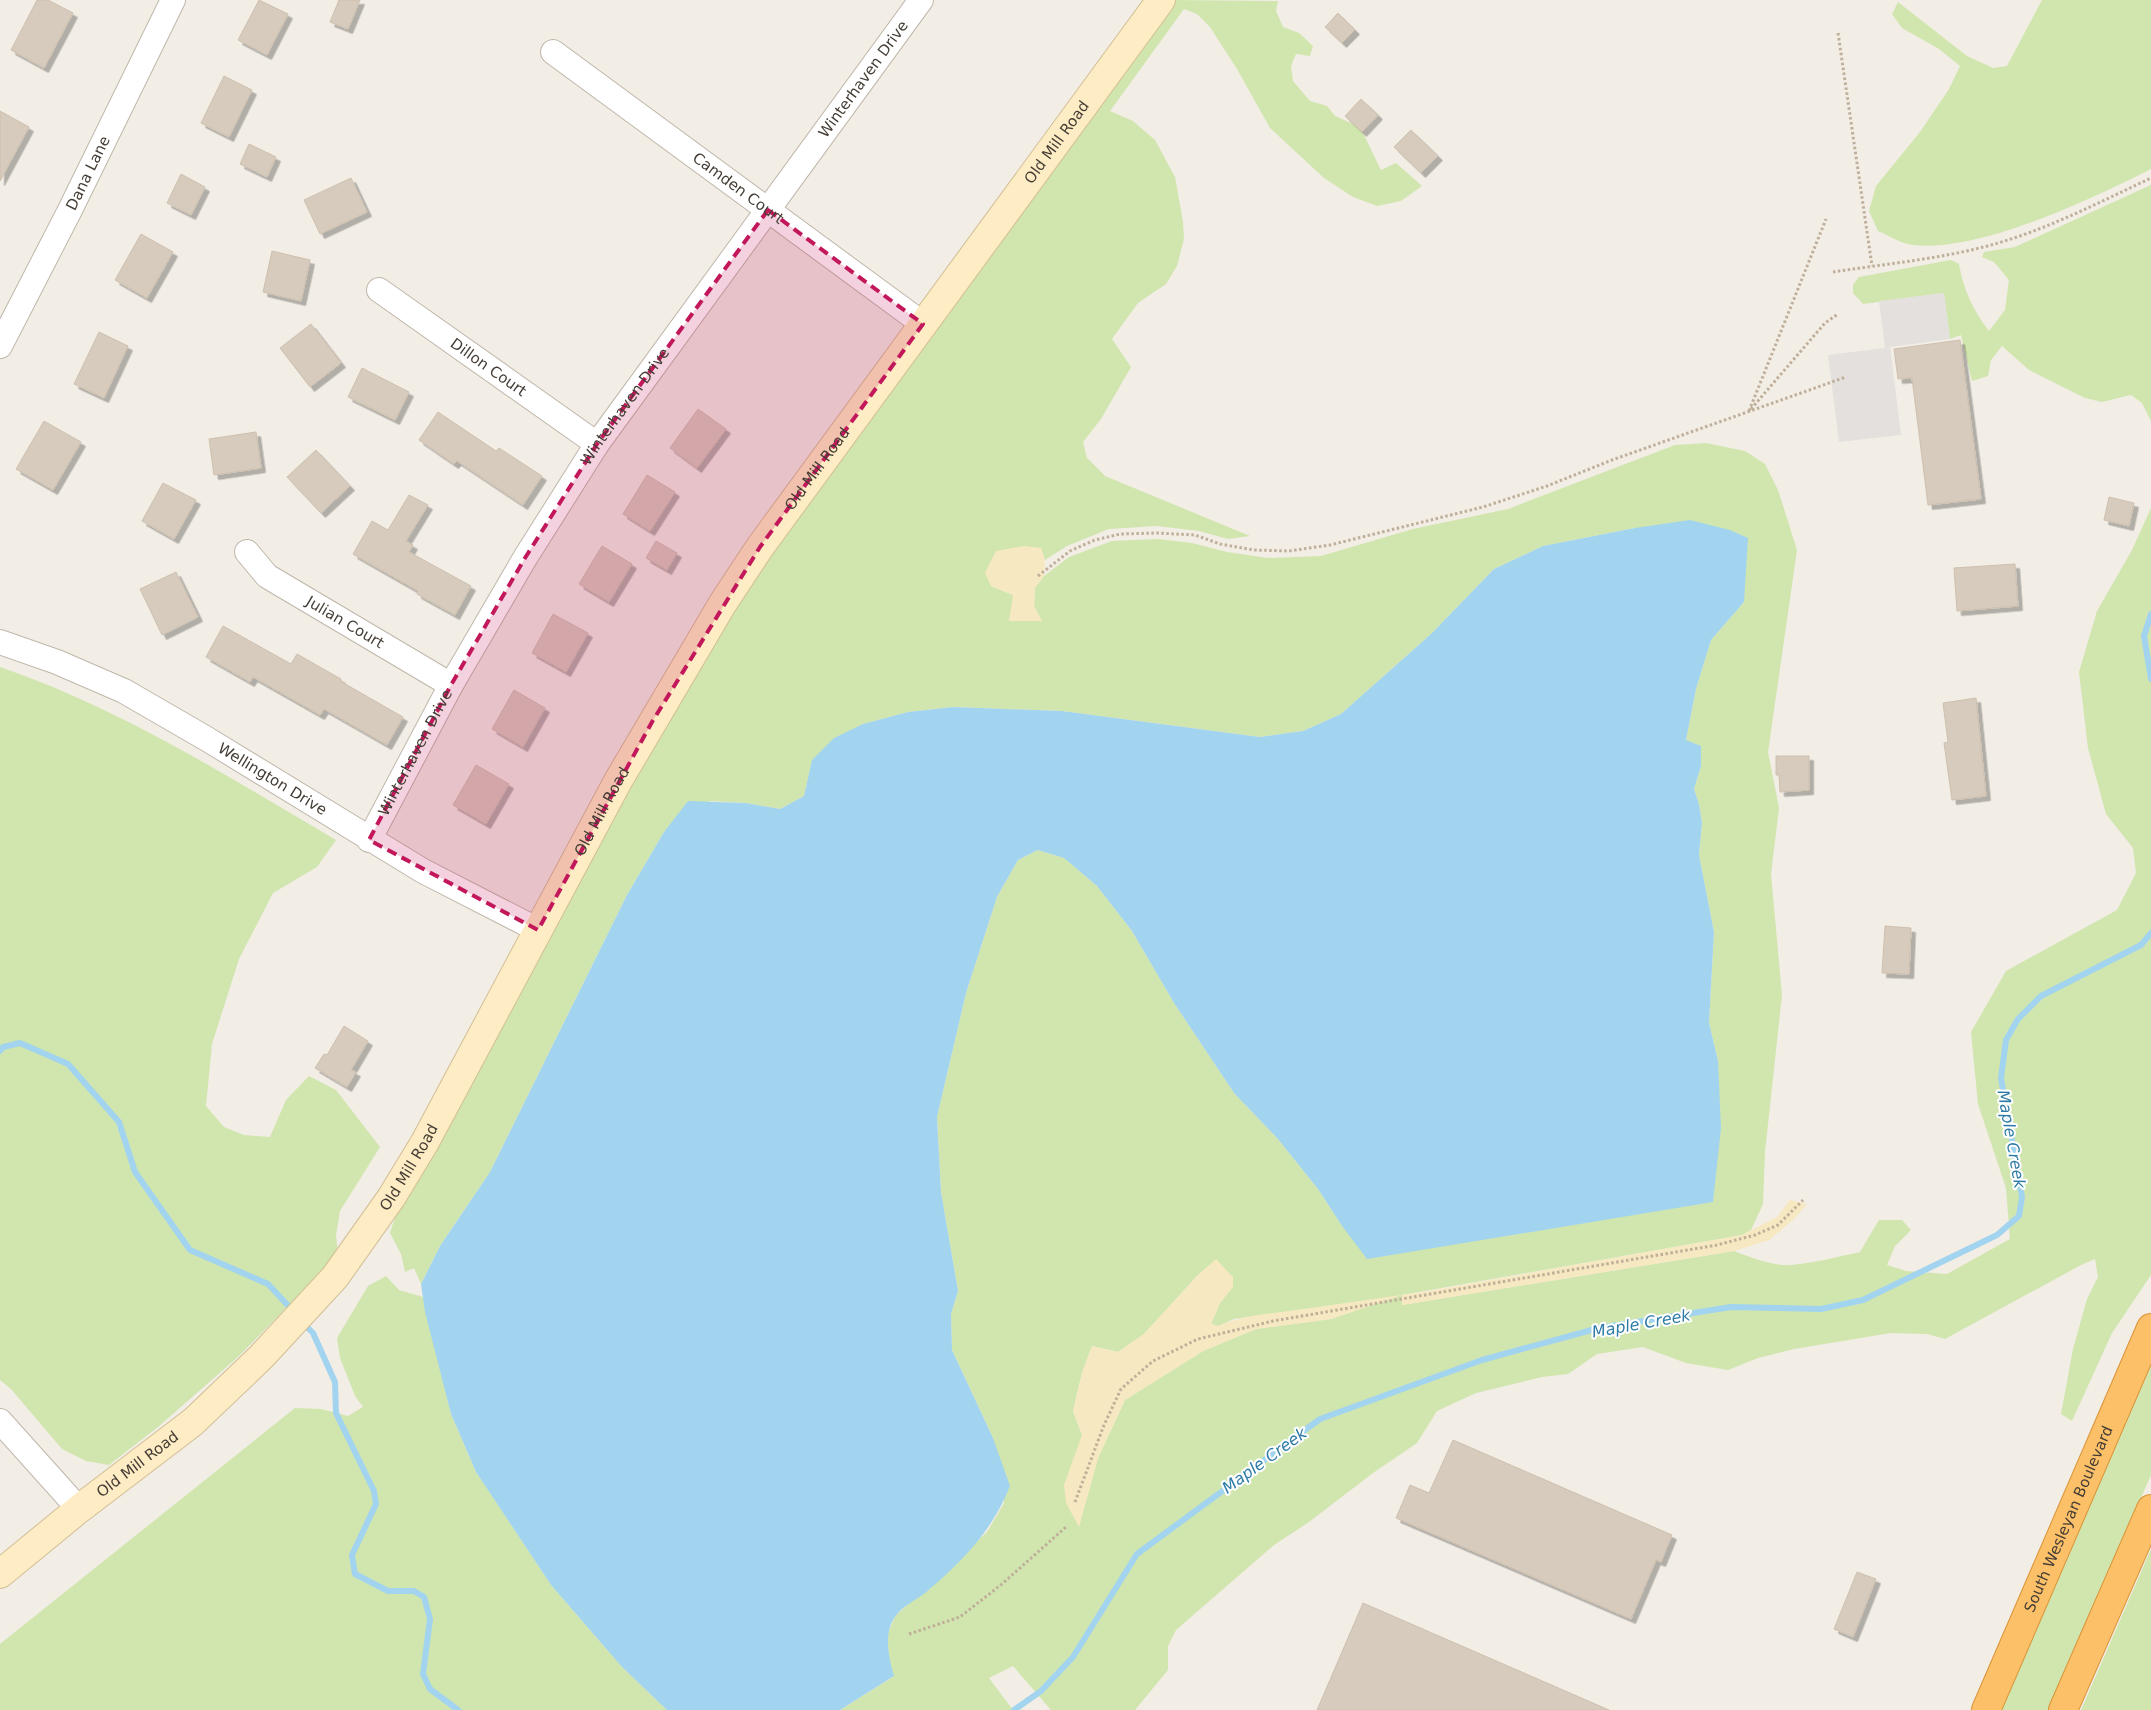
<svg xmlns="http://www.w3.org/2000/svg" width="2151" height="1710" viewBox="0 0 2151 1710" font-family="'DejaVu Sans',sans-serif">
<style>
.green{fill:#d1e6ae;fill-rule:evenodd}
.sand{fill:#f6e8c1}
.parking{fill:#e3e0dd}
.water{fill:#a2d4ef}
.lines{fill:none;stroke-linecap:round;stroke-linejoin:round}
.stream{stroke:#a2d4ef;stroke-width:6}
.building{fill:#d7cbbe;stroke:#cec0ae;filter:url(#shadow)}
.street-casing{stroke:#c0b7ab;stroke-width:26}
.secondary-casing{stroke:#d2be96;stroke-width:30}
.highway-casing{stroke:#da9338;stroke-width:30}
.path{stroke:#bfaf9a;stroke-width:3;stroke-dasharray:2.5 2.5;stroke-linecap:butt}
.street{stroke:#fff;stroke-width:24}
.secondary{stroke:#fdecc4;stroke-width:28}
.highway{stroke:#fbc068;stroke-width:28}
.marked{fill:#c2185b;fill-opacity:0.2;stroke:#c2185b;stroke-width:4;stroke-dasharray:10 6;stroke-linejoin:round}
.labels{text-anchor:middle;stroke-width:4;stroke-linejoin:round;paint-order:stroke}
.street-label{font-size:15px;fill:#453d35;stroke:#fff}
.water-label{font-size:16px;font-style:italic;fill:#2e7ba6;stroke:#fff}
</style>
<defs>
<filter id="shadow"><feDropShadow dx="4.5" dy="4.5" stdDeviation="0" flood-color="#0004"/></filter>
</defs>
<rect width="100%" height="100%" fill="#f2ede5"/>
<!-- green -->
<path class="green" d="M1174,0L1278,1L1276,11L1283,27L1299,33L1313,46L1310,56L1296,54L1291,66L1293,81L1310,101L1327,106L1335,116L1360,127L1381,170L1396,163L1422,186L1401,201L1377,206L1353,197L1324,178L1270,128L1237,69L1210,27L1197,14L1184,9L1110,111L1133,121L1155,140L1175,177L1183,222L1184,239L1177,266L1166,284L1138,303L1112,339L1131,367L1101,419L1083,442L1087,458L1105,476L1250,536L1228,539L1199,531L1157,526L1109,529L1067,546L1045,560L1041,548L991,586L1013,595L1042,621L1034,606L1035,588L1044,576L1069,557L1112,541L1158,539L1192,543L1227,552L1268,558L1321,556L1413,529L1508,509L1675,445L1706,443L1745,451L1765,464L1778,490L1797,550L1768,752L1779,808L1771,874L1782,995L1765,1152L1763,1204L1751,1230L1742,1235L1402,1295V1305L1734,1251C1752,1258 1772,1266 1791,1265C1814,1263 1837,1257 1860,1252L1879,1220H1902L1911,1230L1895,1246L1887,1265L1906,1271L1947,1274L2010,1239L2006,1188L1978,1104L1971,1032L2006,971L2117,910L2136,873L2133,848L2106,814L2088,748L2079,672L2097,611L2132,550L2151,508V1275L2112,1333L2072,1421L2061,1414L2073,1349L2087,1299L2098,1277L2095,1259L2081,1265L1945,1339L1927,1334L1891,1333L1794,1349L1758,1358L1728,1370L1686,1363L1643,1347L1597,1354L1568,1374L1542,1377L1476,1393L1437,1411L1417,1443L1373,1473L1309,1522L1274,1545L1176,1630L1168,1646V1670L1135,1710H1051L1013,1666L989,1678L1013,1710H840L893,1677L889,1659L887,1636L895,1616L987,1532L1004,1503L993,1438L952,1350L951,1314L958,1291L941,1192L937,1117L966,993L997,897L1018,860L1038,850L1064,858L1097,886L1132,931L1174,1003L1234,1093L1277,1138L1318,1189L1342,1226L1713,1202L1718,1061L1709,1023L1714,932L1699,855L1702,823L1699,804L1694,789L1701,766L1686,740L1696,689L1711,640L1744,602L1635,528L1543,546L1494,569L1431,634L1341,714L1303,731L1260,737L1062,711L953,707L908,712L863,724L812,760L804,796L780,809L746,803L710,801L664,832L627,895L490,1172L440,1246L421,1284L414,1268L405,1272L401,1254L390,1233L400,1202L667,719L756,576ZM1216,1260L1233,1286L1220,1303L1211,1324L1218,1326L1234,1319L1398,1296L1331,1319L1256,1329L1203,1351L1125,1400L1098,1458L1079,1526L1082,1435L1073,1411L1082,1373L1092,1346L1118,1352L1144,1334L1197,1276Z
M2042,0H2151V169C2092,199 1978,253 1913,245C1902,244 1888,235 1878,231L1869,211L1876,186L1920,132L1949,89L1960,66L1939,49L1902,28L1892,14L1898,2L1967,56L1993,68L2007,66Z
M2151,185V421L2142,403L2131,395L2102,402L2085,398L2029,370L2002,346L1991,360L1988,376L1972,381L1961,335L1950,339L1944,293L1863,304L1853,293V285L1859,277L1951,260L1959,264C1963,289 1974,312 1989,331L2005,310L2009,280L1994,262L1982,257L1984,252L2015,247Z
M0,667C120,708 227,776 336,840L317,867L273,893L239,959L212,1044L206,1106L224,1127L244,1135L270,1137L286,1100L309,1076L336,1090L380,1147L340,1211L336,1235L338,1255L239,1356L158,1427L109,1465L86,1461L62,1449L11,1389L0,1380Z
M386,1276L399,1290L423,1297L451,1414L476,1472L551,1585L622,1667L667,1710H0V1644L295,1408L321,1409L348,1416L363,1407L355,1396L340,1358L337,1338L368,1286Z
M2151,1361V1475L2049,1710H2000Z
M2151,1549V1710H2081Z"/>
<!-- sand -->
<path class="sand" d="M1024,546L1041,548L1045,560L1044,576L1035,588L1034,606L1042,621H1009L1013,595L991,586L985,573L996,551Z
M1790,1200L1807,1204L1793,1220L1769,1240L1734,1251L1402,1305V1295L1331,1319L1256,1329L1203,1351L1125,1400L1098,1458L1079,1527L1066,1503L1064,1485L1082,1435L1073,1411L1082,1373L1092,1346L1118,1352L1144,1334L1197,1276L1216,1259L1233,1277V1287L1220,1303L1211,1324L1218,1326C1245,1315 1275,1313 1304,1309C1346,1303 1388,1297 1429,1291L1742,1235L1777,1217Z"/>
<!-- parking -->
<path class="parking" d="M1944,293L1950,339L1890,347L1901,435L1839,442L1828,355L1885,348L1879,301Z"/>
<!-- water -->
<path class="water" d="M1690,520L1730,530L1748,538L1744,602L1711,640L1696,689L1686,740L1701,746V766L1694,789L1699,804L1702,823L1699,855L1714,932L1709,1023L1718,1061L1721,1128L1713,1202L1367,1259L1342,1226L1318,1189L1277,1138L1234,1093L1174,1003L1132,931L1097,886L1064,858L1038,850L1018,860L997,897L966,993L937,1117L941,1192L958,1291L951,1314L952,1350L993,1438L1010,1486C993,1530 961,1563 925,1593C916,1600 901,1607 895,1617C883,1634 889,1658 894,1676L840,1710H667L622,1667L551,1585L476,1472L451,1414L425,1312L421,1284L440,1246L490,1172L627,895L664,832L688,801L746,803L780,809L804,796L812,760L834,738L863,724L908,712L953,707L1062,711L1260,737L1303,731L1341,714L1431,634L1494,569L1543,546L1635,528Z"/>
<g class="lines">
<!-- stream -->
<path class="stream" d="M2151,614L2144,636L2151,679
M0,1051L3,1047L20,1043L68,1064L119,1122L135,1172L190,1250L268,1284L294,1312
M302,1322L313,1333L335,1382L336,1413L374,1491L376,1504L352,1555L355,1574L388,1591H414L424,1597L430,1619L423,1674L430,1689L458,1710
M1014,1710L1041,1691L1073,1657L1137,1554L1320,1419L1482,1360L1599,1328L1731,1307L1821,1309L1863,1300L1997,1235L2019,1216L2022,1197L2001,1078L2006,1040L2018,1019L2041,996L2141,945L2151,933"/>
</g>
<!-- building -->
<path class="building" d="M37,0H48L73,13L44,68L11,50Z
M259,0L288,14L267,55L238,40Z
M339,0H360L348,29L330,22Z
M1338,13L1355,30L1342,43L1325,27Z
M224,76L252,90L229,137L201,123Z
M1361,99L1378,115L1362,132L1345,116Z
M0,111L29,127L0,181Z
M1411,130L1438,156L1421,173L1394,147Z
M249,144L276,157L267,177L240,164Z
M181,174L205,187L191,215L167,203Z
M351,178L367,212L320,234L304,200Z
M141,234L173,252L147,298L115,280Z
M272,251L310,260L301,301L263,292Z
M311,324L341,363L310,387L280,348Z
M99,332L128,346L104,398L74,384Z
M1960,340L1981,499L1928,505L1912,378L1898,379L1894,349Z
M362,368L409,392L395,420L348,397Z
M698,409L726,429L697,468L670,448Z
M438,412L496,451L499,448L542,476L523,505L457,461L454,464L419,440Z
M44,421L81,442L53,490L16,469Z
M256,432L261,468L214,475L209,439Z
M316,450L350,486L321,513L287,477Z
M647,475L675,492L650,531L623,514Z
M163,483L196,500L174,539L142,521Z
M409,495L428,505L406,541L413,545L409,552L471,586L455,615L417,594L418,591L353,554L372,521L388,530Z
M2109,497L2134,503L2129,526L2104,520Z
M656,541L677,553L667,570L646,558Z
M602,546L632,564L609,602L579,584Z
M2015,564L2018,606L1957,611L1954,568Z
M176,572L198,617L162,635L140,589Z
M553,614L588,633L566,672L532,653Z
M223,626L291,664L297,654L341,679L340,681L403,717L387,745L324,709L320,715L253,677L250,682L206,657Z
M514,690L545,708L523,747L492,729Z
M1976,698L1986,796L1952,800L1944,743L1948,742L1943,703Z
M1776,756H1809V790L1780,792L1779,775H1776Z
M476,765L509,784L486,824L453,805Z
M1885,926L1911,928L1909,974L1882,973Z
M344,1026L368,1041L351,1070L356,1072L347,1087L315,1068L324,1054L327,1055Z
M1453,1440L1672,1535L1661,1562L1656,1560L1631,1619L1396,1518L1410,1485L1429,1493Z
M1857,1572L1876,1579L1853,1637L1834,1629Z
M1363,1603L1609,1710H1317Z"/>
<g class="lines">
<defs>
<g id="street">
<path id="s1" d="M553,52L923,324"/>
<path id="s2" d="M379,290L597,444"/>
<path id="s3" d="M0,346L70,210L173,0"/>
<path id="s4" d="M247,552L267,576L451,685"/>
<path id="s5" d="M0,642L57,662L124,691L207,739L423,871L538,930"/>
<path id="s6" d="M369,840L451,685L525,558L597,444L921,0"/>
<path d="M0,1421L79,1509"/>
</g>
<g id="secondary">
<path id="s7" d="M0,1574L79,1509L193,1422L261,1357L335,1277L391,1198L425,1142L618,781L723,603L760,547L1161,0"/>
</g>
<g id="highway">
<path id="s8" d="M1986,1710L2151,1328"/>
<path d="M2063,1710L2151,1509"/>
</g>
</defs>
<!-- street casing -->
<use href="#street" class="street-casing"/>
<!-- secondary casing -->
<use href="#secondary" class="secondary-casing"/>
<!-- highway casing -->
<use href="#highway" class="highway-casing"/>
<!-- path -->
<path class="path" d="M1838,33L1872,266
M1833,272C1891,263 1952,258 2008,240C2058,224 2104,200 2151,178
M1751,409L1825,323L1838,314
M1749,411L1826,219
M1038,576L1070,551L1095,540L1120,534L1157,533L1195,535L1220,544L1254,550L1289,551L1330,545L1483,507L1547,486L1612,460L1846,377
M1075,1502L1104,1425L1121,1389L1153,1361L1198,1339L1273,1321L1717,1245L1755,1235L1778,1225L1803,1200
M909,1634L960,1617L1002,1584L1066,1527"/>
<!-- street -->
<use href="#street" class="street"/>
<!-- secondary -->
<use href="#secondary" class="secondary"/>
<!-- highway -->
<use href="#highway" class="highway"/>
</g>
<!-- marked area -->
<path class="marked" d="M768,210L923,324L760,547L652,722L538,930L369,840L451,685L525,558L597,444Z"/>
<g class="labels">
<!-- street labels -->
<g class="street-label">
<text dy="5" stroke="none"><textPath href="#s6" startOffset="909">Winterhaven Drive</textPath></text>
<text dy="5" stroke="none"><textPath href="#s7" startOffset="1796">Old Mill Road</textPath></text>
<text dy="5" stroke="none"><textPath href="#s3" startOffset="194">Dana Lane</textPath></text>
<text dy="5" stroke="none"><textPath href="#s1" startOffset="230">Camden Court</textPath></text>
<text dy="5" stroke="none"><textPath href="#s2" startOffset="134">Dillon Court</textPath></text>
<text dy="5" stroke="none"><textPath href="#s6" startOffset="504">Winterhaven Drive</textPath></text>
<text dy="5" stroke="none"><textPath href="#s7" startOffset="1391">Old Mill Road</textPath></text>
<text dy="5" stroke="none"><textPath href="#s4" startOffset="122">Julian Court</textPath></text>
<text dy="5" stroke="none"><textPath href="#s6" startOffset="99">Winterhaven Drive</textPath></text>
<text dy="5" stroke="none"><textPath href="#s5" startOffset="306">Wellington Drive</textPath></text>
<text dy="5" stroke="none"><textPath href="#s7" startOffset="986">Old Mill Road</textPath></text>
<text dy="5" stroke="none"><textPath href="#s7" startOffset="581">Old Mill Road</textPath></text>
<text dy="5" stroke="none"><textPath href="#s7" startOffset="176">Old Mill Road</textPath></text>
<text dy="5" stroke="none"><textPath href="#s8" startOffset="208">South Wesleyan Boulevard</textPath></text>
</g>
<!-- water labels -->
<g class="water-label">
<text transform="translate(2012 1139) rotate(80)" y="6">Maple Creek</text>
<text transform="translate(1641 1323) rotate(-10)" y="6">Maple Creek</text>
<text transform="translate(1264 1460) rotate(-36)" y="6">Maple Creek</text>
</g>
</g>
</svg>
